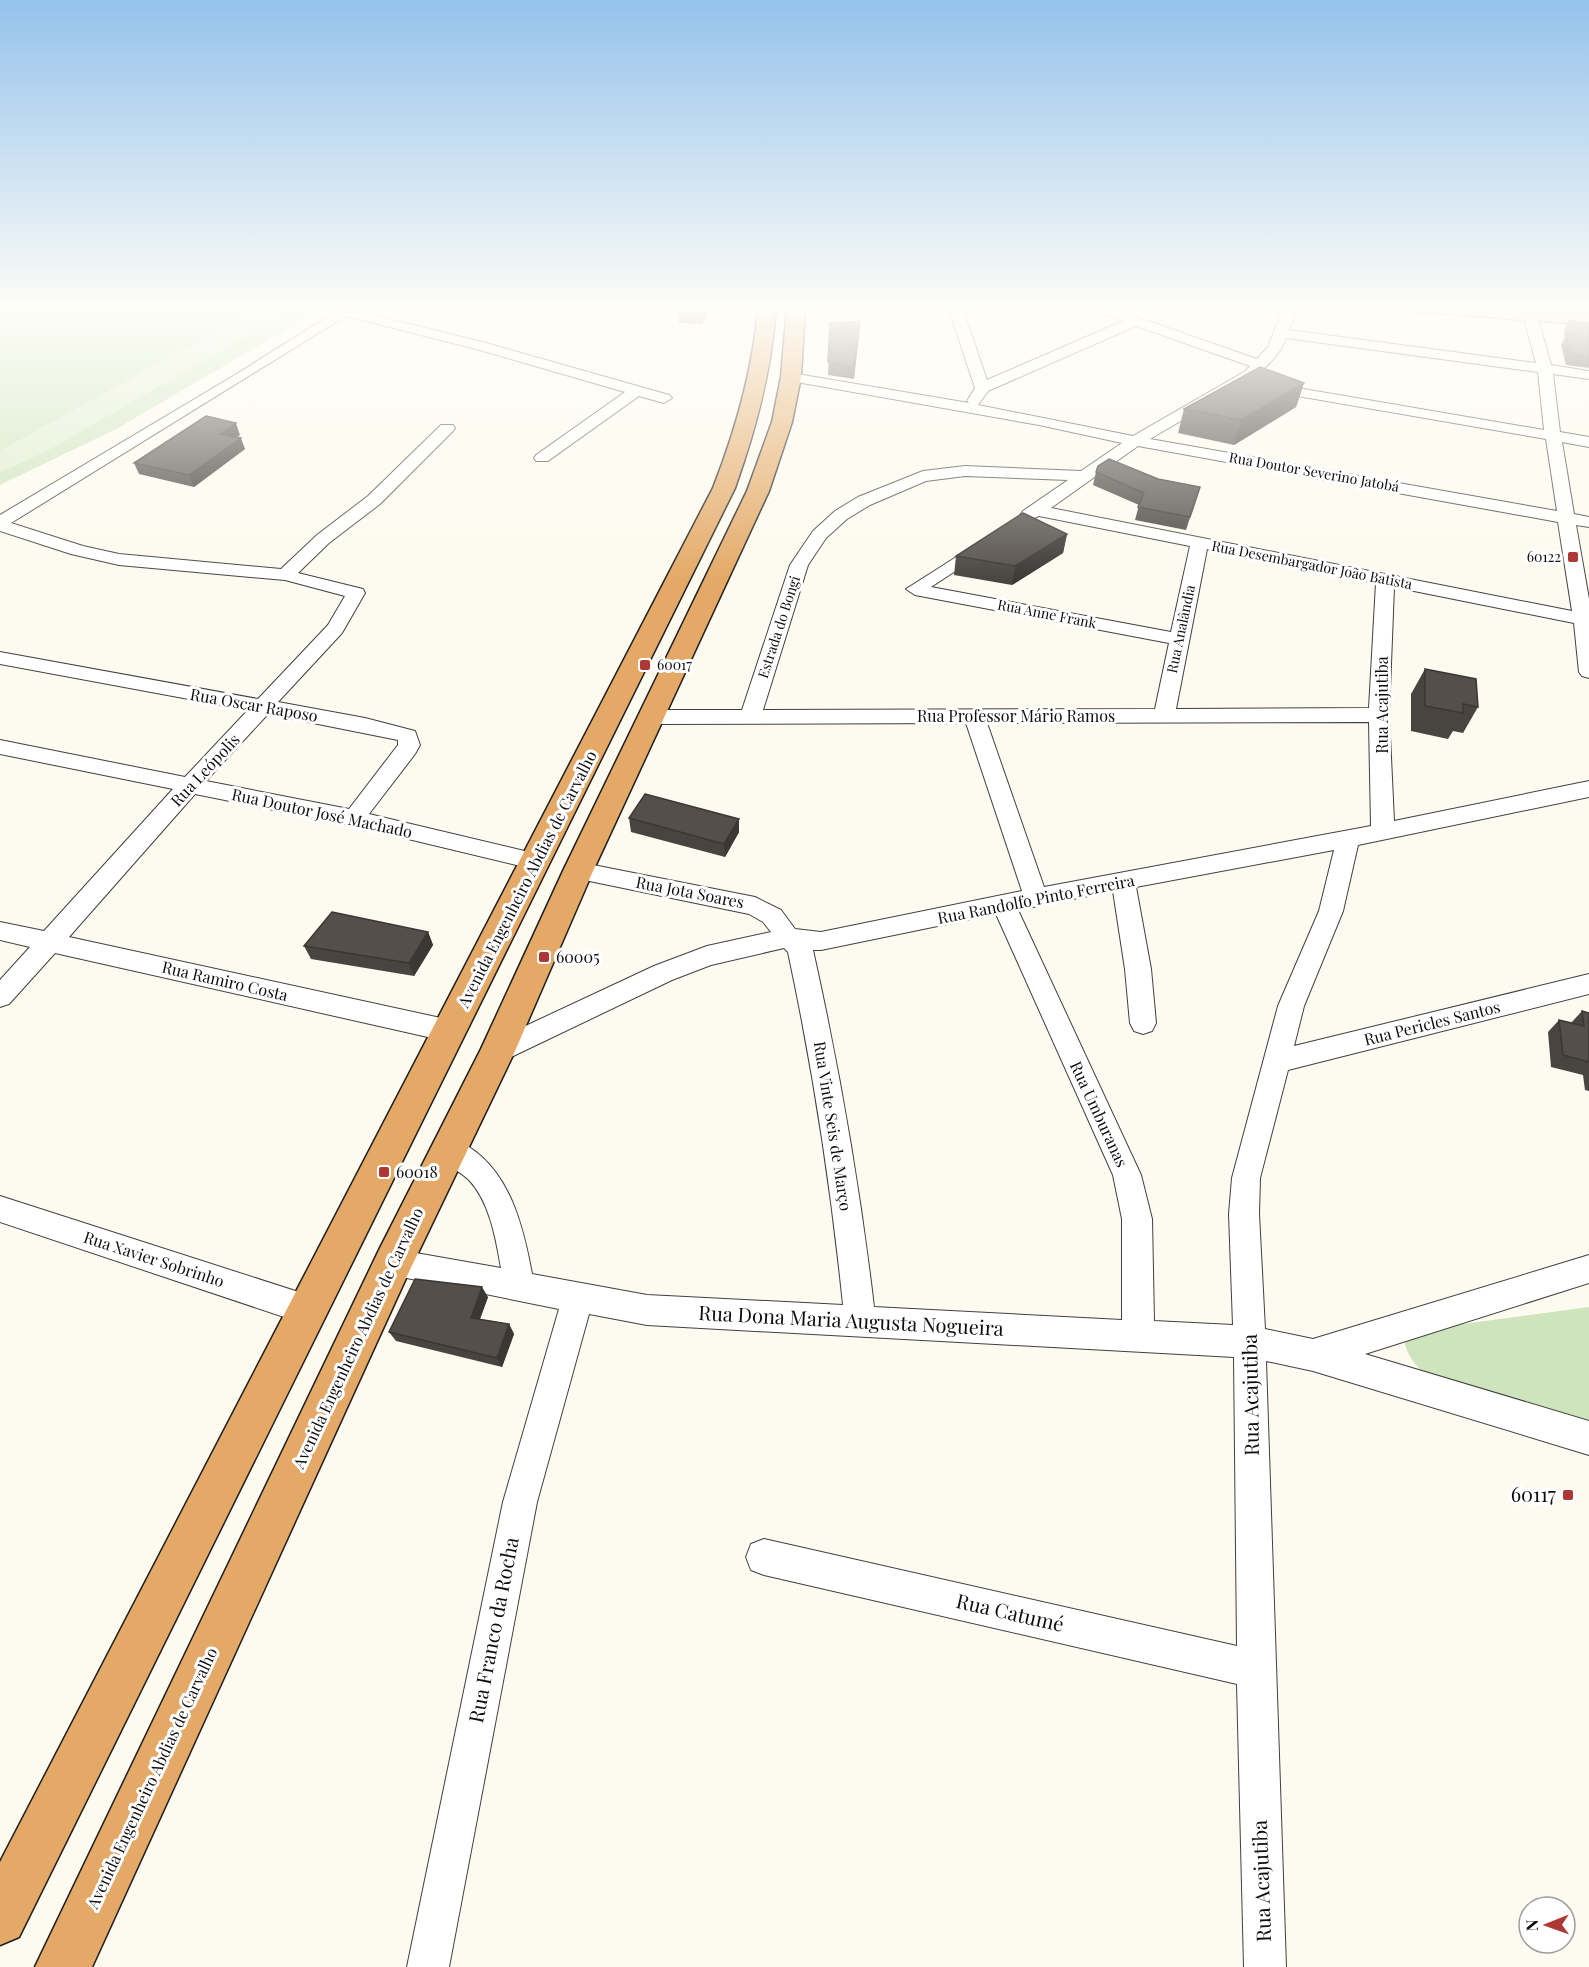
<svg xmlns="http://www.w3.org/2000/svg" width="1589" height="1967" viewBox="0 0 1589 1967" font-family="'Playfair Display',serif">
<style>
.green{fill:#cee4bc}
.pitch{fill:#dfeccd}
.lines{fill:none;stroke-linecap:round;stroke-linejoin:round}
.minor-casing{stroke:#404040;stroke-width:2}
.major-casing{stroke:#1e1e1e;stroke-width:2}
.highway-casing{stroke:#1e1e1e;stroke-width:3}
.minor{fill:#fff;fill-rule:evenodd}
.major{fill:#e9d573;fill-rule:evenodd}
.highway{fill:#e4a966;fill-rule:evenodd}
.wall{fill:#484440}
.shaded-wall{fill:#3b3734}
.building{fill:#544f4b;stroke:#3b3734;stroke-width:1.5}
.poi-dot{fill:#ad3835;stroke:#fff;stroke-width:2}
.labels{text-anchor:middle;stroke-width:6;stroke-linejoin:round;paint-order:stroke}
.far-street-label{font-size:14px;fill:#0d0d0d;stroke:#fff}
.far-poi-label{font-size:14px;fill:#0d0d0d;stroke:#fff;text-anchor:end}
.street-label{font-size:16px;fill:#0d0d0d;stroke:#fff}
.poi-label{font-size:16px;fill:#0d0d0d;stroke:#fff;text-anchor:start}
.near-street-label{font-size:20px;fill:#0d0d0d;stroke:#fff}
.near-poi-label{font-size:20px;fill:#0d0d0d;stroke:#fff;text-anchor:end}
</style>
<rect width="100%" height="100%" fill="#fdfbef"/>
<!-- green -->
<path class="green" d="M0,307H262L0,451Z
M297,307H325L116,429L0,485V472L46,451Z
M1589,1307V1425L1427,1375C1415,1366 1406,1354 1404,1339L1411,1331Z"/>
<!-- pitch -->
<path class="pitch" d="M262,307H297L46,451L0,472V451Z"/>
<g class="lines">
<defs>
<path id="minor" d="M343,307H359L356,311L486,343L669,395L672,398L664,403L639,396L548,461H536L534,458L536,455L625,392L476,349L346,316L11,523L83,546L119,554L281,569L317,535L368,496L441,425H453L455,428L453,431L380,504L329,543L298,573L363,589L365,593L342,633L278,702L365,718L415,731L420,745L415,754L369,814L537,854L545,856L549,862L545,868L537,870L354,826L195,794L69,937L450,1020L459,1023L463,1031L459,1039L450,1042L55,953L9,1004L0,1007V980L30,947L0,940V922L44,931L173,789L0,754V740L185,777L248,710L0,664V652L258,699L328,625L345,596L285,580L119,565L71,554L0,531V515L235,375ZM268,714L398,740V745L349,809L206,781Z
M948,307H962L987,380L1123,321L1088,307H1108L1257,359L1268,347L1284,307H1298L1289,330L1536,363L1523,315L1530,311L1537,315L1551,365L1589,371V379L1553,374L1560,432L1589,437V447L1562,442L1574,514L1589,517V527L1576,525L1589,599V678L1582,676L1579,672L1574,623L1394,587L1389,715L1394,821L1589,781V797L1358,845L1343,911L1304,1006L1294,1046L1589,974V994L1288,1070L1260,1178L1259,1214L1265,1329L1313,1339L1589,1255V1283L1365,1354L1589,1421V1455L1313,1371L1266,1361L1286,1967H1244L1237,1684L764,1575L751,1570L746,1557L751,1544L764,1539L1237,1646L1234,1357L647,1325L589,1314L537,1502L449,1967H407L503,1502L559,1309L382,1273L378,1263L382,1253L393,1249L501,1268C496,1240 490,1202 469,1180C458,1169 442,1165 435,1150L439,1141L449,1137C506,1158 522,1219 532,1274L647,1295L843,1305C831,1187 813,1069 788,952L784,948L711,965L672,980L507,1059L498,1062L489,1059L485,1051L489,1043L654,966L707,946L771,932L763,922L749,914L570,877L566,871L570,865L578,862L755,897L781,910L795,929L821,932L1022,891L966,723L653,724L646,722L643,717L646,712L653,710H742L790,565L813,531L835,511L858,497L923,471L965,466L1081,471L1122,443L1039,425L791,381L784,377L791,373L969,403L967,401L975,388ZM1136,326L1250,366L1244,372L1133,436L978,405L988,391ZM1286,338L1538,372L1544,430L1268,383L1261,387L1268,391L1546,439L1557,511L1150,439L1254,378C1267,365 1279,357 1286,338ZM1138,446L1558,522L1572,611L1051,508ZM965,476L1068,480L1023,511L1020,515L1023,519L1029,520L1039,516L1190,546L1171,632L931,587L989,549L992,545L983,540L906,589L915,595L1169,643L1155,709L763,710L808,565L826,538L847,519L870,505L926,481ZM1207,549L1376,583L1369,708L1176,709ZM1369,722L1371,826L1044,887L987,723ZM1334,850L1319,911L1278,1006L1232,1178L1229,1214L1233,1325L1154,1321L1152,1219L1141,1175L1018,910L1113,891L1125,969L1130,1023L1134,1031L1143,1034L1152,1031L1156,1023L1151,969L1136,887ZM996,914L1113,1175L1122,1219V1320L874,1307C860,1187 839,1067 813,950H821Z
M0,1196L308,1295L319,1299L324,1310L319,1321L308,1325L0,1222Z"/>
<path id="major" d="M1408,307H1481L1589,315V325L1416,312Z"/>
<path id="highway" d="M758,307H776C772,370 756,429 735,488L19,1937L0,1945V1862L713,488C736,429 753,370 758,307Z
M787,307H805L801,377L792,422L769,491L593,871L515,1051L407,1276L92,1967H35L379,1250L481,1049L563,871L747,491L772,422L781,377Z"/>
</defs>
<!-- minor casing -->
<use href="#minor" class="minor-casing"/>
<!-- major casing -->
<use href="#major" class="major-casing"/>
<!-- highway casing -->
<use href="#highway" class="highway-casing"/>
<!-- minor -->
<use href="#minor" class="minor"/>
<!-- major -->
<use href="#major" class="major"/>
<!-- highway -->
<use href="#highway" class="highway"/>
</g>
<!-- wall -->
<path class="wall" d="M650,307H711L702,324L679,323L678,311L680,307L651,309Z
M1569,320L1589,323V368L1566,365L1561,345L1565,337L1564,331Z
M860,321L854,379L828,375L830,323Z
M1304,383L1296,407L1234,445L1178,433L1184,409Z
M240,435L237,437L245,449L194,487L139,474L134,463Z
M1096,472L1158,479L1200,487L1186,530L1135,520L1139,505L1093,485Z
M1067,534L1063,553L1012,585L954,575L956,556Z
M1425,669L1478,707L1463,733L1453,731L1448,739L1411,731V694Z
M629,818L739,819V832L725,857L631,832Z
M428,932L433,945L414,976L311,959L304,946Z
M1582,1011L1589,1013V1091L1585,1090L1583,1075L1551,1067L1548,1032L1559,1020L1571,1023Z
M488,1297L480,1319L509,1324L514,1334L502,1367L396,1341L389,1332Z"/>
<!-- shaded-wall -->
<path class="shaded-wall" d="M704,307H711L702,324L701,312Z
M860,321L859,333L854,379V367Z
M1304,383L1296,407L1234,445L1241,420Z
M236,423L240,435L225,445L220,434Z
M241,438L245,449L194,487L189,475Z
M1067,534L1063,553L1012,585L1015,566Z
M739,819V832L725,857L724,844Z
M428,932L433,945L414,976L409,963Z
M482,1287L488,1297L477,1327L471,1318Z
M509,1324L514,1334L502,1367L497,1358Z"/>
<!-- building -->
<path class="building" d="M680,307H704L701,312L678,311Z
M1569,320L1589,323V357L1572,354L1566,334L1573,335Z
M860,321L854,367L828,362L830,323Z
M1260,367L1304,383L1241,420L1184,409Z
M206,416L236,423L220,434L241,438L189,475L134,463Z
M1109,459L1158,479L1200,487L1190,517L1138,507L1144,493L1096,472L1098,466Z
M1023,513L1067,534L1015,566L956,556Z
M1425,669L1476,679L1478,707L1463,704V713L1425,706Z
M645,794L739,819L724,844L629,818Z
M332,912L428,932L409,963L304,946Z
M1582,1011L1589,1013V1062L1563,1055L1559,1020L1584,1026Z
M415,1279L482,1287L471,1318L509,1324L497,1358L389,1332Z"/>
<!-- sky -->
<linearGradient id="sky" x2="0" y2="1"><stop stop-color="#95c2eb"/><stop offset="0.53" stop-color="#fefdf8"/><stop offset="1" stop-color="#fefdf8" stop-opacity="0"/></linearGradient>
<rect width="1589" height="582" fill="url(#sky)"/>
<!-- markers -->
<g class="poi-dot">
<rect x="1567" y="551" width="12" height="12" rx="3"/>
<rect x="639" y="659" width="12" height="12" rx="3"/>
<rect x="538" y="951" width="12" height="12" rx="3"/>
<rect x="378" y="1166" width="12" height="12" rx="3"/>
<rect x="1562" y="1489" width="12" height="12" rx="3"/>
</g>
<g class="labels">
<!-- far-street labels -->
<g class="far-street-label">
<text transform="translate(1314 472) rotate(10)" y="5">Rua Doutor Severino Jatobá</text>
<text transform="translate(1312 565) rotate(11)" y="5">Rua Desembargador João Batista</text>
<text transform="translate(1047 614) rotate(11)" y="5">Rua Anne Frank</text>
<text transform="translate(779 627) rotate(-72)" y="5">Estrada do Bongi</text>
<text transform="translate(1181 629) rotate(-78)" y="5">Rua Analândia</text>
</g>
<!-- far-poi labels -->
<g class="far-poi-label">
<text x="1561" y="562">60122</text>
<text x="657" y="670" text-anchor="start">60017</text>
</g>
<!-- street labels -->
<g class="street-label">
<text transform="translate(254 705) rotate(10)" y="6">Rua Oscar Raposo</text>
<text transform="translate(1382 705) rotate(-90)" y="6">Rua Acajutiba</text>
<text x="1016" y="722">Rua Professor Mário Ramos</text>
<text transform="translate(205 770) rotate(-47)" y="6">Rua Leópolis</text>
<text transform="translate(322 813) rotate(12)" y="6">Rua Doutor José Machado</text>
<text transform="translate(527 879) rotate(-63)" y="6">Avenida Engenheiro Abdias de Carvalho</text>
<text transform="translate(690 892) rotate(11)" y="6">Rua Jota Soares</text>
<text transform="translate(1036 899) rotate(-11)" y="6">Rua Randolfo Pinto Ferreira</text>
<text transform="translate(225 981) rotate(13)" y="6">Rua Ramiro Costa</text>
<text transform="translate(1432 1023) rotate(-14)" y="6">Rua Pericles Santos</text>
<text transform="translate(1099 1114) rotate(65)" y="6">Rua Umburanas</text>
<text transform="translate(833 1126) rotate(81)" y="6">Rua Vinte Seis de Março</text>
<text transform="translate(154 1259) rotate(18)" y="6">Rua Xavier Sobrinho</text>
<text transform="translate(358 1338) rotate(-65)" y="6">Avenida Engenheiro Abdias de Carvalho</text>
<text transform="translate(152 1778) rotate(-65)" y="6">Avenida Engenheiro Abdias de Carvalho</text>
</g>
<!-- poi labels -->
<g class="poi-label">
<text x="556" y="963">60005</text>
<text x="396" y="1178">60018</text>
</g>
<!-- near-street labels -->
<g class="near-street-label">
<text transform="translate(851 1321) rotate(3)" y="7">Rua Dona Maria Augusta Nogueira</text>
<text transform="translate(1251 1395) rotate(-91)" y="7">Rua Acajutiba</text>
<text transform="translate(1010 1613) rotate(13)" y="7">Rua Catumé</text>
<text transform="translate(494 1630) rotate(-79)" y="7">Rua Franco da Rocha</text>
<text transform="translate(1262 1881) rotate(-92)" y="7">Rua Acajutiba</text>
</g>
<!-- near-poi labels -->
<g class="near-poi-label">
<text x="1556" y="1502">60117</text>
</g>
</g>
<!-- north arrow -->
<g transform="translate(1547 1925) rotate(269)"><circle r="28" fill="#ffffff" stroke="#9e9e9e" stroke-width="1.5"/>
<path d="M0-4.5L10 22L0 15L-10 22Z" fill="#ad3835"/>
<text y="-9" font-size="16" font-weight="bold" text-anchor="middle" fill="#0d0d0d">N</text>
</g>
</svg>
